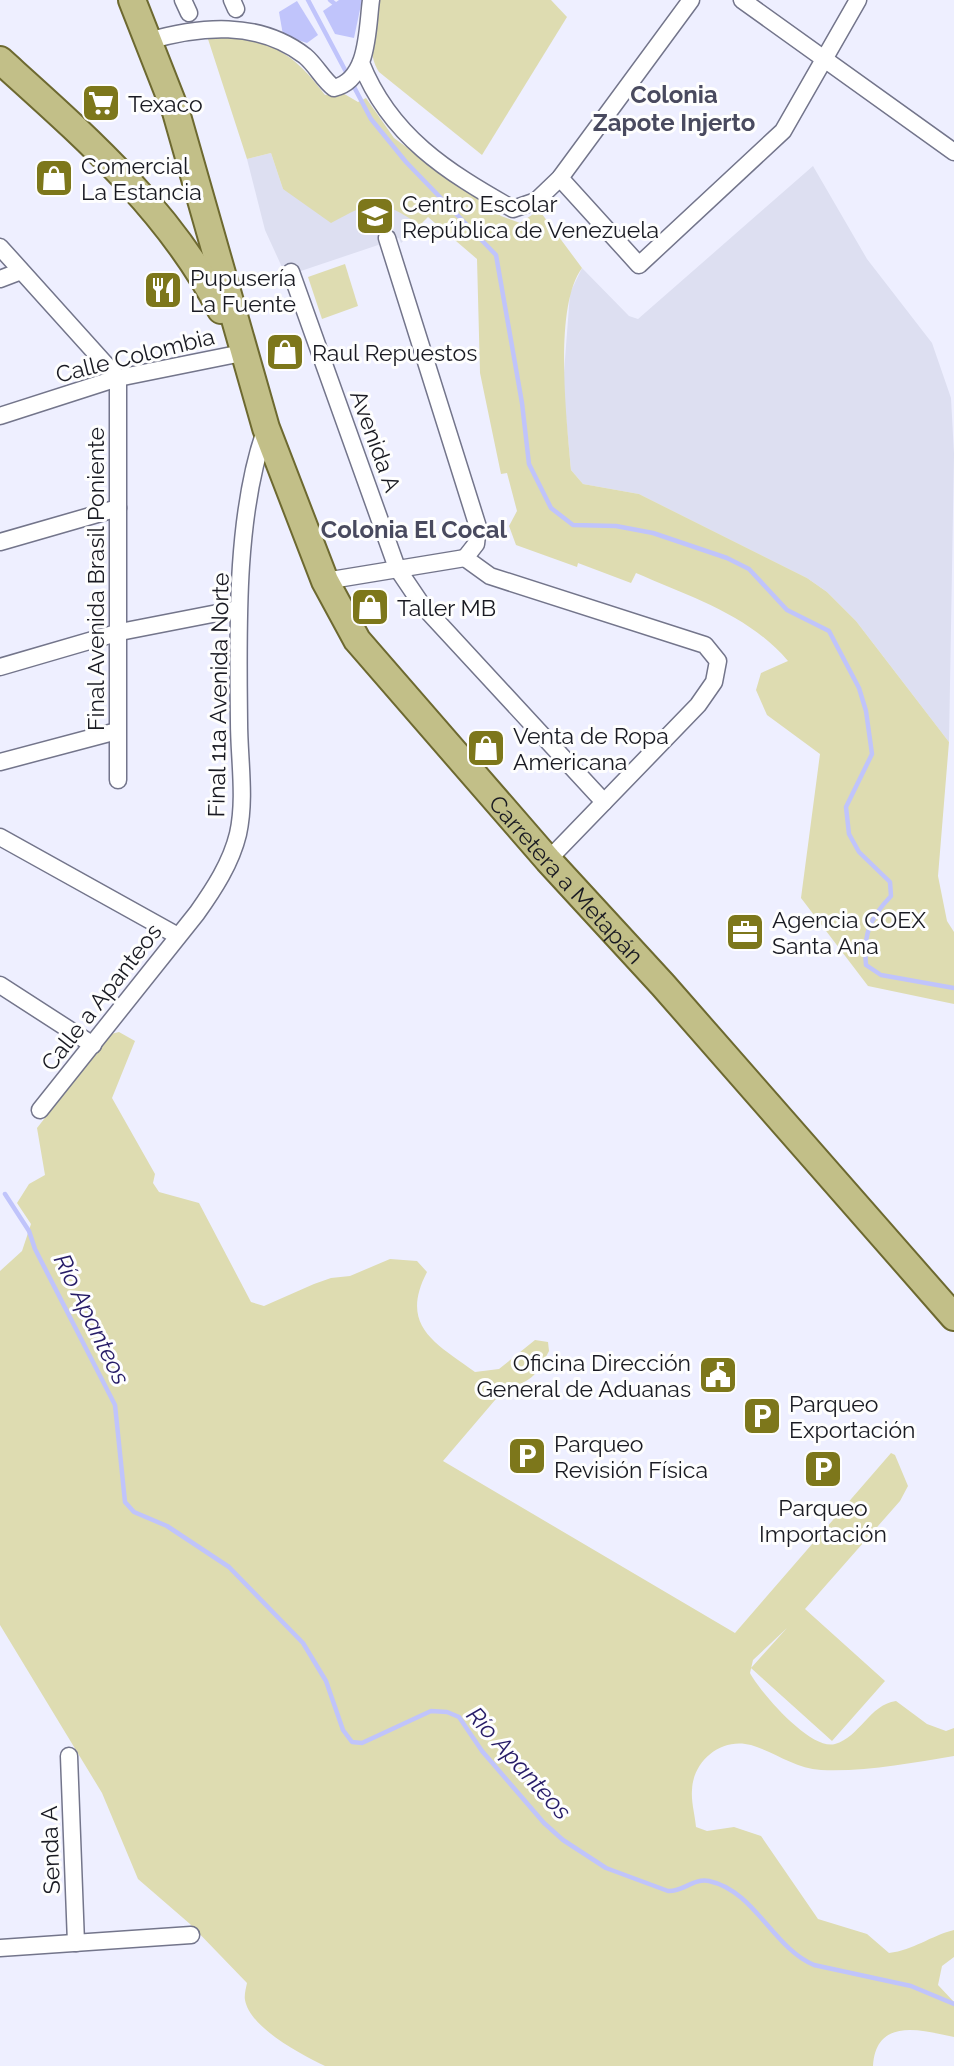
<svg xmlns="http://www.w3.org/2000/svg" width="954" height="2066" font-family="Raleway,sans-serif">
	<style>
		.built { fill: #dddff1 }
		.green { fill: #dedcb1 }
		.water { fill: #c0c4fb }
		.lines { fill: none; stroke-linecap: round; stroke-linejoin: round }
		.stream { stroke: #c0c4fb; stroke-width: 4.5 }
		.minor-casing { stroke: #73758b; stroke-width: 19 }
		.primary-casing { stroke: #6d6930; stroke-width: 30 }
		.minor { stroke: #fff; stroke-width: 16 }
		.primary { stroke: #c2bf88; stroke-width: 26 }
		.labels { text-anchor: middle; dominant-baseline: central; stroke-width: 6; stroke-linejoin: round; paint-order: stroke }
		.poi-label { font-size: 23px; fill: #191a22; stroke: #fefefe; text-anchor: start }
		.street-label { font-size: 23px; fill: #191a22; stroke: #fefefe }
		.neighbourhood-label { font-size: 24px; font-weight: bold; fill: #494a5f; stroke: #fefefe }
		.water-label { font-size: 24px; font-style: italic; fill: #261c67; stroke: #fefefe }
	</style>
	<rect width="100%" height="100%" fill="#eeefff"/>
	<g class="built">
		<path d="M271,153L283,189L395,208L420,225L401,243L399,238L286,276L265,230L247,159Z"/>
		<path d="M813,166L867,259L932,343L951,398L954,454L949,742L856,621L827,592L807,578L639,494L583,484L571,470L563,386L570,293L582,268L629,316L638,319Z"/>
	</g>
	<g class="green">
		<path d="M378,0H551L567,17L482,155L379,72C366,53 372,21 378,0Z"/>
		<path d="M207,36C265,37 291,49 325,95L341,92L358,102L366,98L394,138L501,216L520,223L539,210L582,268C553,307 567,421 571,470L583,484L639,494L807,578L827,592L856,621L949,742L938,876L947,921L954,932V1004L868,986L801,898L820,754L767,715L756,690L761,673L788,661C749,615 691,597 636,573L631,583L578,563L577,567L516,545L509,526L517,511L507,473L501,474L480,373L477,259L428,217L420,225C379,198 373,200 331,223L283,189L271,153L247,159Z"/>
		<path d="M345,264L358,306L322,319L308,277Z"/>
		<path d="M119,1032L135,1041L112,1098L155,1174L153,1183L159,1192L199,1203L251,1302L264,1306L314,1284L331,1278L350,1276L390,1259L417,1261L427,1272C399,1326 435,1343 475,1372L499,1369L535,1340L548,1342L549,1351C538,1372 532,1384 507,1386L443,1461L735,1633L891,1453L895,1455L908,1486L900,1501L805,1609L885,1681L832,1741L751,1668L787,1628L753,1660L750,1673C760,1692 811,1751 835,1744C860,1737 869,1705 896,1701L927,1724L946,1731L954,1728V1756C911,1763 865,1772 821,1770C794,1768 775,1752 751,1745C722,1737 693,1760 692,1790C691,1802 695,1815 696,1827L707,1831L734,1827L761,1836L818,1919L867,1934L889,1953C914,1950 930,1936 954,1930V1957L942,1966L938,1985L954,2002V2037C921,2030 876,2017 873,2066H325C302,2055 250,2028 245,2000C244,1995 246,1988 247,1983L190,1924L138,1879L102,1793L0,1625V1271L22,1251L31,1224L17,1203L29,1184L45,1175L37,1128L111,1034Z"/>
	</g>
	<g class="water">
		<path d="M339,0H362L354,38L335,34L323,11Z"/>
		<path d="M297,1L318,35L307,43L283,35L279,12Z"/>
	</g>
	<g class="lines">
		<g class="stream">
			<path d="M308,0L371,119L406,162L496,255L522,403L529,464L551,508L573,525L616,526L653,533L727,558L749,569L787,610L829,631L859,688L866,711L872,754L846,807L849,834L859,852L890,882L891,896C870,918 863,934 866,965L881,975L954,988"/>
			<path d="M330,0L335,4"/>
			<path d="M5,1194L29,1231L35,1249L115,1405L125,1502L134,1512L167,1526L229,1567L303,1643L326,1681L343,1730L352,1742L362,1743L431,1711L447,1712L459,1717L482,1751L544,1823L563,1840L606,1868L668,1891C683,1892 693,1878 709,1881C755,1891 773,1948 814,1965L911,1986L954,2004"/>
		</g>
		<defs>
			<g id="minor">
				<path d="M183,0L189,13"/>
				<path d="M232,0L236,9"/>
				<path d="M742,0L954,152"/>
				<path d="M148,41C200,26 258,20 305,56C316,65 323,80 334,88C369,80 367,29 371,0"/>
				<path d="M361,63C390,136 447,172 513,209L536,201L560,178L691,0"/>
				<path d="M560,178L639,265L783,131L858,0"/>
				<path d="M387,238L478,527L476,544L465,558"/>
				<path d="M0,247L118,378V780"/>
				<path d="M291,272L397,568L422,605L604,802"/>
				<path d="M0,279L21,271"/>
				<path d="M0,416L118,378L242,353"/>
				<path d="M0,542L118,508"/>
				<path d="M465,558L490,576L705,645L718,661L714,682L698,705L548,860"/>
				<path d="M325,581L465,558"/>
				<path d="M0,667L120,632L238,609"/>
				<path d="M0,762L117,731"/>
				<path d="M0,837L178,936"/>
				<path d="M0,985L93,1045"/>
				<path d="M40,1110L197,913C214,889 231,863 238,834C246,798 239,759 239,722C238,631 235,514 266,428"/>
				<path d="M69,1756L76,1943"/>
				<path d="M0,1948L191,1935"/>
			</g>
			<g id="primary">
				<path id="s1" d="M132,0L176,112L266,428L325,581L357,640L548,860L663,985L954,1317"/>
				<path d="M0,60C83,135 169,209 221,310"/>
			</g>
		</defs>
		<use href="#minor" class="minor-casing"/>
		<use href="#primary" class="primary-casing"/>
		<use href="#minor" class="minor"/>
		<use href="#primary" class="primary"/>
	</g>
	<defs>
		<symbol id="supermarket-square" viewBox="-11 -11 22 22"><rect x="-9" y="-9" width="18" height="18" rx="4" fill="#7d771b" stroke="#fefefe"/><path d="M-6-5.5h2.5l.6 2H6L4.5 2H-2.5L-4.4-4H-6ZM-1.5 3.2a1.3 1.3 0 1 0 .1 0ZM3 3.2a1.3 1.3 0 1 0 .1 0Z" fill="#fff"/></symbol>
		<symbol id="shop-square" viewBox="-11 -11 22 22"><rect x="-9" y="-9" width="18" height="18" rx="4" fill="#7d771b" stroke="#fefefe"/><path d="M-5-2.5h2.3a2.7 3.5 0 0 1 5.4 0H5L5.5 6h-11ZM-1.5-2.5h3a1.5 2.3 0 0 0-3 0Z" fill="#fff"/></symbol>
		<symbol id="school-square" viewBox="-11 -11 22 22"><rect x="-9" y="-9" width="18" height="18" rx="4" fill="#7d771b" stroke="#fefefe"/><path d="M0-5L7-2L0 1L-7-2ZM-4 1L0 2.5L4 1V4Q0 6-4 4Z" fill="#fff"/></symbol>
		<symbol id="restaurant-square" viewBox="-11 -11 22 22"><rect x="-9" y="-9" width="18" height="18" rx="4" fill="#7d771b" stroke="#fefefe"/><path d="M-5-6h1v4h1v-4h1v4h1v-4h1v5L-1.5 .5V6h-2V.5L-5-1ZM5-6V6H3V1.5H1.5Q1.5-4 5-6Z" fill="#fff"/></symbol>
		<symbol id="office-square" viewBox="-11 -11 22 22"><rect x="-9" y="-9" width="18" height="18" rx="4" fill="#7d771b" stroke="#fefefe"/><path d="M-6-3h4V-5.5h4V-3h4V5H-6ZM-1-4.5V-3h2v-1.5ZM-6 0V1H6V0Z" fill="#fff"/></symbol>
		<symbol id="civic-square" viewBox="-11 -11 22 22"><rect x="-9" y="-9" width="18" height="18" rx="4" fill="#7d771b" stroke="#fefefe"/><path d="M-.6-6.5H3V-4.5H.6V-3L4-1V1h2V6H-6V1h2V-1L-.6-3ZM-1.2 2.5V6h2.4V2.5Z" fill="#fff"/></symbol>
		<symbol id="parking-square" viewBox="-11 -11 22 22"><rect x="-9" y="-9" width="18" height="18" rx="4" fill="#7d771b" stroke="#fefefe"/><path d="M-3.5-5.5H1a3.5 3.5 0 0 1 0 7H-1V5.5H-3.5ZM-1-3.4V-.6H.8a1.4 1.4 0 0 0 0-2.8Z" fill="#fff"/></symbol>
	</defs>
	<g fill-rule="evenodd">
		<use href="#supermarket-square" x="79" y="81" width="44" height="44"/>
		<use href="#shop-square" x="32" y="156" width="44" height="44"/>
		<use href="#school-square" x="353" y="194" width="44" height="44"/>
		<use href="#restaurant-square" x="141" y="268" width="44" height="44"/>
		<use href="#shop-square" x="263" y="330" width="44" height="44"/>
		<use href="#shop-square" x="348" y="585" width="44" height="44"/>
		<use href="#shop-square" x="464" y="726" width="44" height="44"/>
		<use href="#office-square" x="723" y="910" width="44" height="44"/>
		<use href="#civic-square" x="696" y="1353" width="44" height="44"/>
		<use href="#parking-square" x="740" y="1394" width="44" height="44"/>
		<use href="#parking-square" x="505" y="1434" width="44" height="44"/>
		<use href="#parking-square" x="801" y="1447" width="44" height="44"/>
	</g>
	<g class="labels">
		<g class="poi-label">
			<text x="128" y="103">Texaco</text>
			<text x="81" y="165">Comercial<tspan x="81" dy="26">La Estancia</tspan></text>
			<text x="402" y="203">Centro Escolar<tspan x="402" dy="26">República de Venezuela</tspan></text>
			<text x="190" y="277">Pupusería<tspan x="190" dy="26">La Fuente</tspan></text>
			<text x="312" y="352">Raul Repuestos</text>
			<text x="397" y="607">Taller MB</text>
			<text x="513" y="735">Venta de Ropa<tspan x="513" dy="26">Americana</tspan></text>
			<text x="772" y="919">Agencia COEX<tspan x="772" dy="26">Santa Ana</tspan></text>
			<text x="691" y="1362" text-anchor="end">Oficina Dirección<tspan x="691" dy="26">General de Aduanas</tspan></text>
			<text x="789" y="1403">Parqueo<tspan x="789" dy="26">Exportación</tspan></text>
			<text x="554" y="1443">Parqueo<tspan x="554" dy="26">Revisión Física</tspan></text>
			<text x="823" y="1507" text-anchor="middle">Parqueo<tspan x="823" dy="26">Importación</tspan></text>
		</g>
		<g class="street-label">
			<text transform="translate(135 355) rotate(-14)">Calle Colombia</text>
			<text transform="translate(376 441) rotate(70)">Avenida A</text>
			<text transform="translate(95 579) rotate(-90)">Final Avenida Brasil Poniente</text>
			<text transform="translate(218 695) rotate(-89)">Final 11a Avenida Norte</text>
			<text stroke="none"><textPath href="#s1" startOffset="998">Carretera a Metapán</textPath></text>
			<text transform="translate(101 997) rotate(-52)">Calle a Apanteos</text>
			<text transform="translate(50 1850) rotate(-92)">Senda A</text>
		</g>
		<g class="neighbourhood-label">
			<text x="674" y="94">Colonia<tspan x="674" dy="28">Zapote Injerto</tspan></text>
			<text x="414" y="529">Colonia El Cocal</text>
		</g>
		<g class="water-label">
			<text transform="translate(92 1319) rotate(64)">Río Apanteos</text>
			<text transform="translate(519 1763) rotate(48)">Río Apanteos</text>
		</g>
	</g>
</svg>
